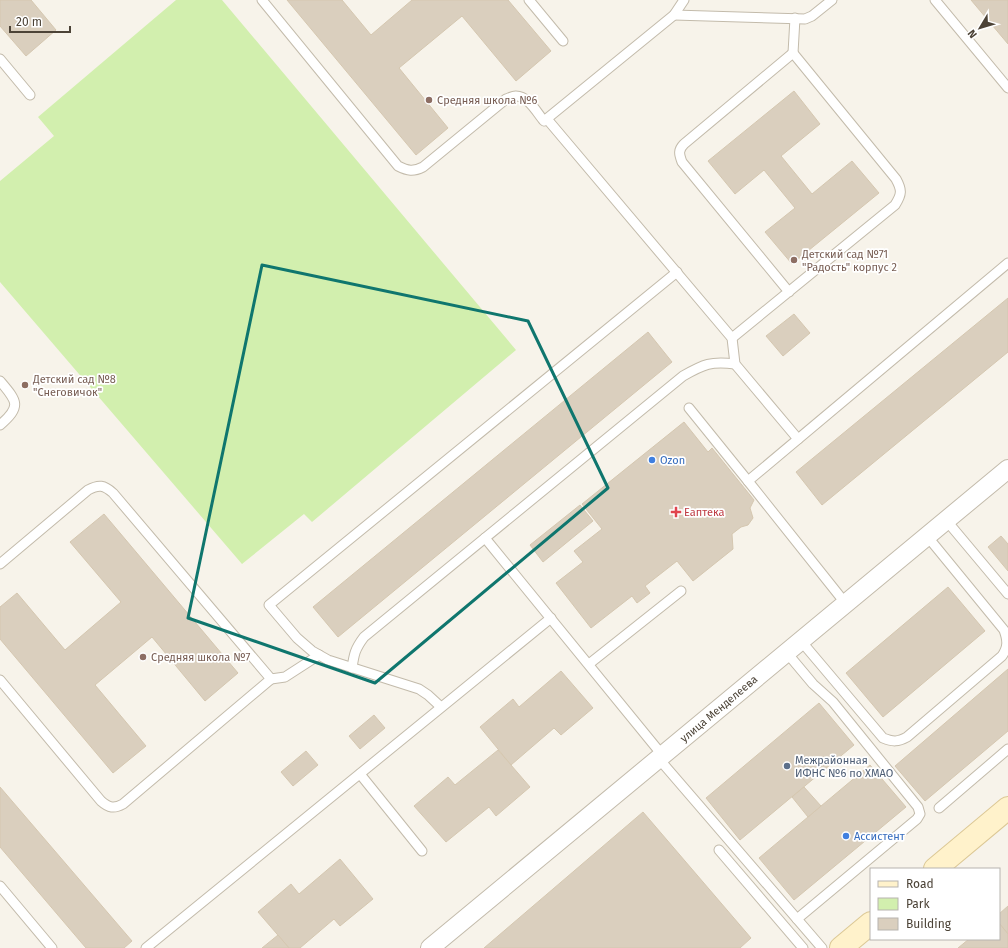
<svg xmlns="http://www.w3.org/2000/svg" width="1008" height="948" font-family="'Fira Sans',sans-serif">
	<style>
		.green { fill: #d2efae }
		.building { fill: #dacfbe; stroke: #d5c7b0 }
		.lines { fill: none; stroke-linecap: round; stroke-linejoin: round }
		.lane-casing { stroke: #c3bbab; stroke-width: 11 }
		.street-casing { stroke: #c3bbab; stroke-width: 20 }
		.secondary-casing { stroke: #dcc895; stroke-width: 24 }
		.lane { stroke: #fff; stroke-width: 9 }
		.street { stroke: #fff; stroke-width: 18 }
		.secondary { stroke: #fff2cb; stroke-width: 22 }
		.marked { fill: none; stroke: #0f766e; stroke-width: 3; stroke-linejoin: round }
		.education-dot { fill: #8d6e63; stroke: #fff; stroke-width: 1.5 }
		.shop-dot { fill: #3f7fe0; stroke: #fff; stroke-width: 1.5 }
		.health-dot { fill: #e0444e; stroke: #fff; stroke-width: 1.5 }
		.service-dot { fill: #5c6f8a; stroke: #fff; stroke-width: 1.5 }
		.labels { text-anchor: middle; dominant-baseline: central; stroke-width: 3.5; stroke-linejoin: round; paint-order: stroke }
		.education-label { font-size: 11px; fill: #785e54; stroke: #fff; text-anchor: start }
		.shop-label { font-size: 11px; fill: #366cbe; stroke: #fff; text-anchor: start }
		.health-label { font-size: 11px; fill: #be3a42; stroke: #fff; text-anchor: start }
		.street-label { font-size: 11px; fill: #4c4337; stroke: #fff }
		.service-label { font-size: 11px; fill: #4e5e75; stroke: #fff; text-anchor: start }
	</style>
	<rect width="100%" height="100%" fill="#f7f3ea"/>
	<path class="green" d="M176,0H222L516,350L312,522L304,514L242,564L0,282V181L54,136L38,117Z"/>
	<g class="building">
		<path d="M0,0H31L56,30L26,56L0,26Z"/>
		<path d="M287,0H342L371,35L412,0H508L551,51L516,81L462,16L399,68L448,128L416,155Z"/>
		<path d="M971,0H1008V44Z"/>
		<path d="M794,91L820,124L781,156L812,194L852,161L879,193L792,264L765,232L795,208L764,170L735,194L708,161Z"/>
		<path d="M1008,298V352L822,505L796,472Z"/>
		<path d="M794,314L810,333L783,356L766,336Z"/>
		<path d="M648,332L672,362L338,637L313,607Z"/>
		<path d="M684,422L708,452L712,448L754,500L750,508L753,518L748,525L741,527L732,534L733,549L693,581L677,561L645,586L650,593L637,603L632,596L591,628L556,583L583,562L574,551L602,529L582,504Z"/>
		<path d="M580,505L593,521L543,562L530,545Z"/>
		<path d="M104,514L238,673L205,701L152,637L95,685L146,746L113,773L0,639V607L17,593L65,650L121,602L70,542Z"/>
		<path d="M1001,536L1008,544V571L988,547Z"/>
		<path d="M948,587L985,631L883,717L846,673Z"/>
		<path d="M1008,669V731L925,801L895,766Z"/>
		<path d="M561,671L593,708L561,735L554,728L511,765L480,727L513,699L519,707Z"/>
		<path d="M819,703L854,745L740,840L706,798Z"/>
		<path d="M374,715L385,728L360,749L349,736Z"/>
		<path d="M498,750L530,787L496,816L489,807L446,842L414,806L448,777L455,785Z"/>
		<path d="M306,751L318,765L293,786L281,772Z"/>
		<path d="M870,765L906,807L794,900L759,858Z"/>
		<path d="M0,787L132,941L124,948H86L0,847Z"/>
		<path d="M804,787L821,806L808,817L792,797Z"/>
		<path d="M643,812L751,938L740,948H484Z"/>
		<path d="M340,859L373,899L340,926L334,919L300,948H289L258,912L291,884L299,894Z"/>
		<path d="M1008,906V934L999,923V914Z"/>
		<path d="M999,923L1008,934V948H958L969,939H999Z"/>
		<path d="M278,935L289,948H262Z"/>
	</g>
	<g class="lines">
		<defs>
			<g id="lane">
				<path d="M262,0L398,166C408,171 413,172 423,167L506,99C509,98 513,96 515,96C528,95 537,113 544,121L674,15L684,0"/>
				<path d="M529,0L563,41"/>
				<path d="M935,0L1008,88"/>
				<path d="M674,15L805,19L812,16L832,0"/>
				<path d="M793,53L795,18"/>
				<path d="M0,59L30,95"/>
				<path d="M547,119L732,338L735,364L798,439"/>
				<path d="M732,338L895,205C902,194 902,190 896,179L793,53L684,144C678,150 679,154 682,162L789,292"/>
				<path d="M0,381C17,401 22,406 0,425"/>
				<path d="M689,408L748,481"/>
				<path d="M946,520L1008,594"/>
				<path d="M485,538L663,756"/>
				<path d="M0,564L88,490C99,484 104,485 113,493L271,679L123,804C114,809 109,808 101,801L0,680"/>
				<path d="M846,604L748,481L1008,263"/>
				<path d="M801,641L883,738C893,742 898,742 907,737L1002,656C1008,647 1008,641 1004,630L927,536"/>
				<path d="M787,653L813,684L833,702L918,807L920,814L917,819L797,919"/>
				<path d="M589,664L681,591"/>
				<path d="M352,668C354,654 355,649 364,637L683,376C704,364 711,361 735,364"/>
				<path d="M271,679L285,677L319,655"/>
				<path d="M441,707L428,695L419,689L328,660L312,651L297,638L269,605L677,272"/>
				<path d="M659,759L822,948"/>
				<path d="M360,774L422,851"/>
				<path d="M939,808L1008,749"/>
				<path d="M719,850L803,948"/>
				<path d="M0,886L52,948"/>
				<path d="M146,948L551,618"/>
			</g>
			<path id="street" d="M430,948L1008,469"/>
			<g id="secondary">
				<path d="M935,869L1008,808"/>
				<path d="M841,948L871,923"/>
			</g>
		</defs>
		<use href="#lane" class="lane-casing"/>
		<use href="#street" class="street-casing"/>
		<use href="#secondary" class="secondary-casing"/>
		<use href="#lane" class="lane"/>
		<use href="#street" class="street"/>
		<use href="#secondary" class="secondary"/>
	</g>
	<path class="marked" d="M262,265L528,321L608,488L375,683L188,618Z"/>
	<g class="education-dot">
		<circle cx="429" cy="100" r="4"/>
		<circle cx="794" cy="260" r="4"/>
		<circle cx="25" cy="385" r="4"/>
		<circle cx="143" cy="657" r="4"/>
	</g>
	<g class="shop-dot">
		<circle cx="652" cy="460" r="4"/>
		<circle cx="846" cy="836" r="4"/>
	</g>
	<path class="health-dot" d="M674 506h4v4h4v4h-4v4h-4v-4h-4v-4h4z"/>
	<circle class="service-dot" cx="787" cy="766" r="4"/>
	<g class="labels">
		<g class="education-label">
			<text x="437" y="100">Средняя школа №6</text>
			<text x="802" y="254">Детский сад №71<tspan x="802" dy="13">"Радость" корпус 2</tspan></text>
			<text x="33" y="379">Детский сад №8<tspan x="33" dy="13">"Снеговичок"</tspan></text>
			<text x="151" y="657">Средняя школа №7</text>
		</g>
		<g class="shop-label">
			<text x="660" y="460">Ozon</text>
			<text x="854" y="836">Ассистент</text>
		</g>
		<g class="health-label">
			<text x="684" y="512">Еаптека</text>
		</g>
		<g class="street-label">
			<text transform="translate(719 709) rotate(-40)">улица Менделеева</text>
		</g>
		<g class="service-label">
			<text x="795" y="760">Межрайонная<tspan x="795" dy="13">ИФНС №6 по ХМАО</tspan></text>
		</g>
	</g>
	<rect x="870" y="868" width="130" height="72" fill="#ffffff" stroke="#b7b4af"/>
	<rect x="878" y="881" width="20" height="6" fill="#fff2cb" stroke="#b7b4af"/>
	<text x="906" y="888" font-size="12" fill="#4c4337">Road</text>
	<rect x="878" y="898" width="20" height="12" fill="#d2efae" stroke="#b7b4af"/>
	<text x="906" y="908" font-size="12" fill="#4c4337">Park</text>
	<rect x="878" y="918" width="20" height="12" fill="#dacfbe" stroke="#b7b4af"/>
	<text x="906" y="928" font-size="12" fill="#4c4337">Building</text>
	<g transform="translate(980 28) rotate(232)" stroke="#ffffff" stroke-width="3" paint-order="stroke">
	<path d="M0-3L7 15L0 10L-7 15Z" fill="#4c4337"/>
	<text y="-6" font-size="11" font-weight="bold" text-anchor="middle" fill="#4c4337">N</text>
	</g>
	<path d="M10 26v6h60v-6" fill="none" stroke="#4c4337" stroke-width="2"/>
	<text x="16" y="26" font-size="12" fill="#4c4337" stroke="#ffffff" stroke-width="3" paint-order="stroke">20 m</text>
</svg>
